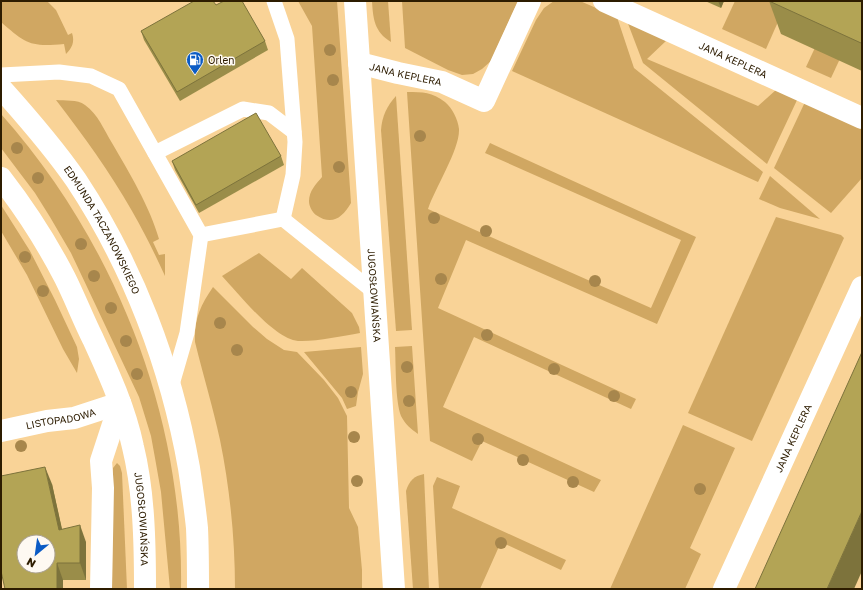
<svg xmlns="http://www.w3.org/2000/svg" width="863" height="590" font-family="'Golos Text',sans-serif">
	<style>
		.green { fill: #d0a762 }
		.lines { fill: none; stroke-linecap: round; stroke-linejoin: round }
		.service { stroke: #fff; stroke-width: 15 }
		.minor { stroke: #fff; stroke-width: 22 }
		.tertiary { stroke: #fff; stroke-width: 22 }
		.tree { fill: #a7864c }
		.wall { fill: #9a8d49 }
		.shaded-wall { fill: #7d733c }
		.building { fill: #b3a455; stroke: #7d733c; fill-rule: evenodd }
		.labels { text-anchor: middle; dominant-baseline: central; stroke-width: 3; stroke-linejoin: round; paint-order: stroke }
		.street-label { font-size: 10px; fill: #2d1c00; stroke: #fef9f2 }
		.poi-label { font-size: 10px; fill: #2d1c00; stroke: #fef9f2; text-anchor: start }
	</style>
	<rect width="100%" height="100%" fill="#f9d397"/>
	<g class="green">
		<path d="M1,1H47L56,10L68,35L72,33C75,42 72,48 66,54L64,44C30,47 26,44 1,22Z"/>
		<path d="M298,1H337L351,203C342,218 332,226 316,215C312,212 309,206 309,201C309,191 316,184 322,177L312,26Z"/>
		<path d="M372,1H388L391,42C374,32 373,18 372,1Z"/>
		<path d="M402,1H518L491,61L482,69L473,74L462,75L448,70L405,48Z"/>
		<path d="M554,1H580L617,17L634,68L763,172L758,182L512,71L536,20L544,8Z"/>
		<path d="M735,1H774L785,6L766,49L722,29Z"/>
		<path d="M627,21L667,40L647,59L758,106L777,89L798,98L767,164L643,63Z"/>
		<path d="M826,24L851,35L831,78L806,67Z"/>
		<path d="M407,92C423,92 432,92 445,102C452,108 458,119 459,129C460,149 435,188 428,209L651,308L681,240L485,153L490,143L696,237L657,324L466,240L438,308L636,399L631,409L474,337L443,407L601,480L594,492L482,441L472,461L430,441Z"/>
		<path d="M396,96L412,330L396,331L381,130C382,116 387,106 396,96Z"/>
		<path d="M56,100C65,101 77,99 85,105C98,114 104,130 112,143C129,172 150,207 159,239L153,242L159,255L165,254V276C155,254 144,232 132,211C110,172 83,135 56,100Z"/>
		<path d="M805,102L862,128V178L831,213L774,168Z"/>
		<path d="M1,114C115,242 184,416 181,589H170L161,492L155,458L151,436L139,397L71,253L50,217L35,193L1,148Z"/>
		<path d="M770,176L820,219L780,208L759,199Z"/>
		<path d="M1,205L30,251L55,300L77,347L79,359L77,373L63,349L27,275L1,231Z"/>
		<path d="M776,217L841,235L844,238L752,441L688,413Z"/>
		<path d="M259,253L291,279L302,268L352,313L359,327L360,333C342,336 315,342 298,341C274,339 238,293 222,276Z"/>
		<path d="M213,287L253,327L267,339L284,350L297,352L324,380L338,398L347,416L349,508L358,527L362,570V589H235C235,540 230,489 220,440C213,407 203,375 195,342C194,320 200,306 213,287Z"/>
		<path d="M412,346L418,434C411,429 405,424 401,416C395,400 396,365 395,347Z"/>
		<path d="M361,347L363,374L358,392L356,406L347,409L342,398L304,352Z"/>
		<path d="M683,425L735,448L690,548L701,554L685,589H610Z"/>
		<path d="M117,463L120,466L122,473L127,589H112L113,468Z"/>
		<path d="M424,474L429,589H413L406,491C409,481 414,476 424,474Z"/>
		<path d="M437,477L460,486L452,508L566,560L561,570L501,542L480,589H439L433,486Z"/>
	</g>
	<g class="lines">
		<g class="service">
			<path d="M274,1L287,39L295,142L293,175L283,219"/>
			<path d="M1,75L59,72L91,76L119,89L201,235L187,333L171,388"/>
			<path d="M155,153L243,109L269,113L294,132"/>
			<path d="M283,219L374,292"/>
			<path d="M201,235L283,219"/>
		</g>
		<g class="minor">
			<path id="s1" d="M604,1L862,118"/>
			<path id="s2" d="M359,63L398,73L442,82L484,101L530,1"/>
			<path id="s3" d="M1,431L47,421L74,418L120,403"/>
			<path d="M101,589L103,488L101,461L120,403"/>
			<path id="s4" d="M724,589L862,287"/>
		</g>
		<g class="tertiary">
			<path id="s5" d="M355,1L394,589"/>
			<path id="s6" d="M1,88C27,117 54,148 76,180C133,266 171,366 189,468C192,488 195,508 197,528C198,549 198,569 198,589"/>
			<path id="s7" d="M1,178C25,209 47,243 65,278C75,298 83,319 93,339C109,374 125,409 133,447C144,492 145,543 145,589"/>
		</g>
	</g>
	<g class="tree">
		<circle cx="330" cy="50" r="6"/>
		<circle cx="333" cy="80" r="6"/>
		<circle cx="420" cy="136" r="6"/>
		<circle cx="17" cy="148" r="6"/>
		<circle cx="339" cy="167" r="6"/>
		<circle cx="38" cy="178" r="6"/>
		<circle cx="434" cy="218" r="6"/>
		<circle cx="486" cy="231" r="6"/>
		<circle cx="81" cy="244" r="6"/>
		<circle cx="25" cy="257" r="6"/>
		<circle cx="94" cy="276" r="6"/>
		<circle cx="441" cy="279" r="6"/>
		<circle cx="595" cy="281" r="6"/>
		<circle cx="43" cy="291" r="6"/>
		<circle cx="111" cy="308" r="6"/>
		<circle cx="220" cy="323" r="6"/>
		<circle cx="487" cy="335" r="6"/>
		<circle cx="126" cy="341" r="6"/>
		<circle cx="237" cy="350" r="6"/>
		<circle cx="407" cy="367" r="6"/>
		<circle cx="554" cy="369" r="6"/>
		<circle cx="137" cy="374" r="6"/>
		<circle cx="351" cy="392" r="6"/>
		<circle cx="614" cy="396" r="6"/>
		<circle cx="409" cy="401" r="6"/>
		<circle cx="354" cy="437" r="6"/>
		<circle cx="478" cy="439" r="6"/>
		<circle cx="21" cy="446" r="6"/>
		<circle cx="523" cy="460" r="6"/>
		<circle cx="357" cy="481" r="6"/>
		<circle cx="573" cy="482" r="6"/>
		<circle cx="700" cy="489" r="6"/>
		<circle cx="501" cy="543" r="6"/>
	</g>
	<g class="wall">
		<path d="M705,1H724L721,8Z"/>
		<path d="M769,1H862V71L781,34Z"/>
		<path d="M216,5L265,41L268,50L180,101L144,40L141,31Z"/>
		<path d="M281,156L284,165L199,213L175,170L172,161Z"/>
		<path d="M52,484L62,530L86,542V580H63V589H5Z"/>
	</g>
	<g class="shaded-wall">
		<path d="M718,1H724L721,8Z"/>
		<path d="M45,467L52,484L66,547L59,530Z"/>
		<path d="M862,511V571L854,589H827Z"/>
		<path d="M80,525L86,542V580L80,563Z"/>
		<path d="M57,563L63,580V589H57Z"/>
	</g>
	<g class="building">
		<path d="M194,1H213L216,5L224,1H242L265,41L177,92L141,31Z"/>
		<path d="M769,1H862V41L861,43Z"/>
		<path d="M256,113L281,156L196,205L172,161Z"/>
		<path d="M862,352V511L827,589H755Z"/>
		<path d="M45,467L59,530L80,525V563H57V589H5L1,571V476ZM24,542H48V566H24Z"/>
	</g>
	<defs>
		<symbol id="fuel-pin" viewBox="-11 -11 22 30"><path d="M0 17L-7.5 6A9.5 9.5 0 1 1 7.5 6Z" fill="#0b5bc5" stroke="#fef9f2"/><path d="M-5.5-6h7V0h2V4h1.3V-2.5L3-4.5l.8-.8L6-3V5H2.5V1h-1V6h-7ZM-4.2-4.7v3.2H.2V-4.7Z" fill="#fff"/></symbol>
	</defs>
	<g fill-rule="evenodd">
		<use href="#fuel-pin" x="185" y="50" width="20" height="27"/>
	</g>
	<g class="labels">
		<g class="street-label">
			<text stroke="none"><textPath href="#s1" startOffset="142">JANA KEPLERA</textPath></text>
			<text stroke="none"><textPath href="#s2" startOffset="48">JANA KEPLERA</textPath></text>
			<text stroke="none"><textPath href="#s6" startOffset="175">EDMUNDA TACZANOWSKIEGO</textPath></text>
			<text stroke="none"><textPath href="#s5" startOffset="295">JUGOSŁOWIAŃSKA</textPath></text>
			<text stroke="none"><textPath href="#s3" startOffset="61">LISTOPADOWA</textPath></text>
			<text stroke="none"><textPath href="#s4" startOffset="166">JANA KEPLERA</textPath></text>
			<text stroke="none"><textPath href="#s7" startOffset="374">JUGOSŁOWIAŃSKA</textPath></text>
		</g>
		<g class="poi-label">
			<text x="208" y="60">Orlen</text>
		</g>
	</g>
	<rect width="863" height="590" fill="none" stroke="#2d1c00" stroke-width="4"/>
	<g transform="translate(36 554) rotate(209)"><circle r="19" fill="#fef9f2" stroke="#aaa191"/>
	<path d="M0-3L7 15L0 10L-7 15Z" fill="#0b5bc5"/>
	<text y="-6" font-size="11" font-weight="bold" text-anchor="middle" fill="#2d1c00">N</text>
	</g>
</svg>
